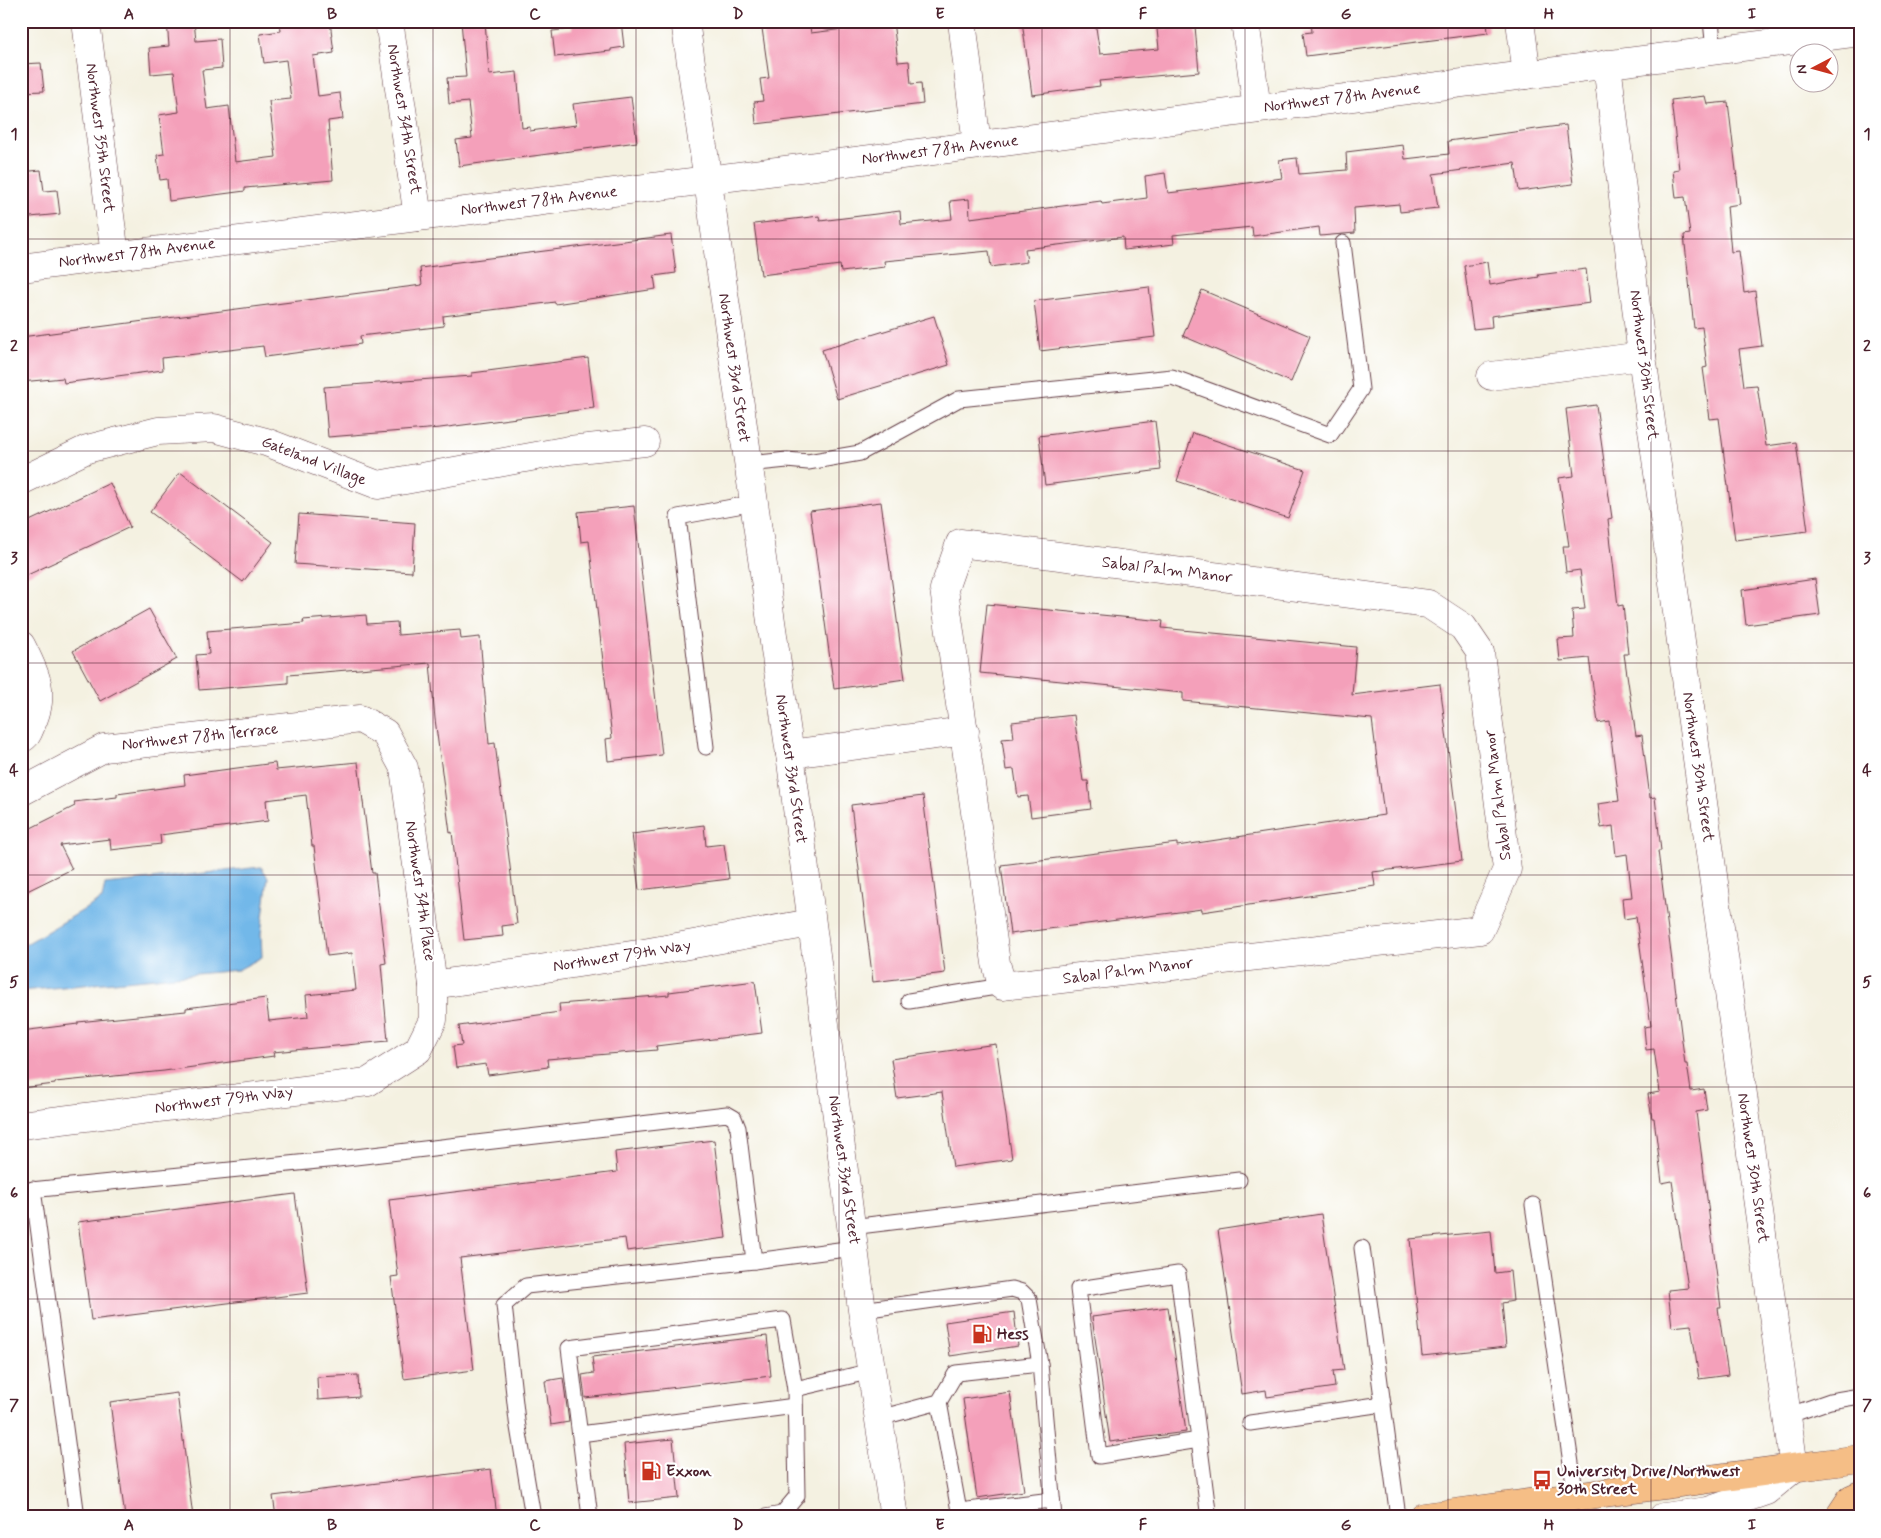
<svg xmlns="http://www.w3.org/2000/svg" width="1881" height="1538" font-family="Mynerve,sans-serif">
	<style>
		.water { fill: #72b8e9; stroke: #5e6c8a }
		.building { fill: #f4a0ba }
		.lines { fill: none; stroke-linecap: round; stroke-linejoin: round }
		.service-casing { stroke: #643e46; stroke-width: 17 }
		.minor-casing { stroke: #643e46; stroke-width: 29 }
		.primary-casing { stroke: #643e46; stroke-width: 29 }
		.service { stroke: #fff; stroke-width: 15 }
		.minor { stroke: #fff; stroke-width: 28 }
		.primary { stroke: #f5be86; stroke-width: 28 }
		.grid { fill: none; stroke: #4a1f2b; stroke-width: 1; stroke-opacity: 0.55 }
		.labels { text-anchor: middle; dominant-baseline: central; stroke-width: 4.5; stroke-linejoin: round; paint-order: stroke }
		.street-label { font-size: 16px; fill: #4a1f2b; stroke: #fff }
		.poi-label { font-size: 16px; font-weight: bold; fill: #4a1f2b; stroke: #fff; text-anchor: start }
		.neatline { fill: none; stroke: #4a1f2b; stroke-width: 2 }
		.grid-label { font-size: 16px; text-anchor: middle; font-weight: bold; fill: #4a1f2b }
	</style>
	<rect width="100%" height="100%" fill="#fff"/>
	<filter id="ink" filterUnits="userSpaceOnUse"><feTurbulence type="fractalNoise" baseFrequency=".02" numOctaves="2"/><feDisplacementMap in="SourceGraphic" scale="10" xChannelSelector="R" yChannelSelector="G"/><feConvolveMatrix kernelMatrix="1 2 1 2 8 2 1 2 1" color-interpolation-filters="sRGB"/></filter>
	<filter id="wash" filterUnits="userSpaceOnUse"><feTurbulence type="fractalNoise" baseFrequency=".0096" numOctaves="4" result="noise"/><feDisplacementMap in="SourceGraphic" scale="20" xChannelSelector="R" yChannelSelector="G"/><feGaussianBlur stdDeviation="1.12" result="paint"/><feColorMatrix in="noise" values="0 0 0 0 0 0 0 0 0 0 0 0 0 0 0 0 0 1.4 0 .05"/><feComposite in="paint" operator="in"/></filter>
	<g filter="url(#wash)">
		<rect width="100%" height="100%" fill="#f4f1e1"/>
		<path class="water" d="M261,867L268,877L261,934L262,957L238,970L21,991V947L102,899L105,884Z"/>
		<g id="blocks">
			<g class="building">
				<path d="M167,21H194L196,41L220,39L222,68L202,70L207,109L229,106L235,162L276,157L269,101L291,99L286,60L264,63L260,34L281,31L280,21H330L334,53L313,56L318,96L340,93L343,119L328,121L333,180L245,188V191L169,201L167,179L160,180L157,155L164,154L159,115L179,112L174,72L151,74L149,48L169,46Z"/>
				<path d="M461,21H485L489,75L517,72L522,128L530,127V131L576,125L573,104L631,97L637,142L459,166L456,140L472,138L468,102L449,104L447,78L466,77Z"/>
				<path d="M572,21H621L624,47L611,49V51L555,57L552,31L572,29Z"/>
				<path d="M761,21H809L811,33L869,26V21H893L898,62L909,61L911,84L921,83L923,104L756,124L754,102L763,101L760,79L769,78Z"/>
				<path d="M1022,21H1095L1100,54L1159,49L1157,29L1195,26L1199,72L1099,81L1100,86L1032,95Z"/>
				<path d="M1311,21H1487L1488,33L1306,56L1303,33L1312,32Z"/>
				<path d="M41,63L44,91L21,92V64Z"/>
				<path d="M1705,96L1707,104L1728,102L1740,204L1727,206L1731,252L1739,251L1744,293L1755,291L1762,346L1739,349L1744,386L1757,385L1766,446L1796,442L1808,531L1735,540L1719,418L1710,419L1703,368L1707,367L1702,327L1694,328L1684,235L1690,234L1685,197L1676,198L1673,170L1679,169L1671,100Z"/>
				<path d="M1566,125L1573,184L1519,191L1515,163L1433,174L1438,208L1400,212L1399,204L1354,208L1355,233L1320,236L1319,227L1253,236L1252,227L1173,235L1174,244L1124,250L1123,237L1025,249L1027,262L991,267L989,251L884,261L885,267L841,272L840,265L761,275L754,224L819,216L820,221L900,211L901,224L952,219L950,201L969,199L970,218L1101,201L1102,204L1147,198L1145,176L1165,173L1168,193L1226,186L1282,178L1279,160L1297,158L1299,174L1347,170L1346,152L1403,145L1405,159L1449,154L1448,141Z"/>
				<path d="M41,170L44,191L57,190L60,214L21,218V172Z"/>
				<path d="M671,235L676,273L654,276L656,289L555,304V302L443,316L444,326L360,336L361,344L265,357L263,346L162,358L163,370L64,383L63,378L21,382V337L422,285L420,268L450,264V263Z"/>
				<path d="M1487,262L1490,285L1539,277L1538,275L1586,269L1590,303L1491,316L1492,327L1473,329L1464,266Z"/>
				<path d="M1149,287L1155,337L1040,351L1034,301Z"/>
				<path d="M1202,290L1310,336L1291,382L1183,336Z"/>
				<path d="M934,316L949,365L837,399L822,350Z"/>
				<path d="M588,358L594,408L440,428L328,437L324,387L472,376V373Z"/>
				<path d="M1596,405L1612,518L1608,519L1618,606L1623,605L1628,654H1624L1636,736L1642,735L1650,798L1655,797L1661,851H1658L1685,1064H1687L1691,1091L1704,1089L1707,1110L1696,1112L1721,1308H1718L1728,1375L1699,1379L1691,1325L1672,1327L1668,1290L1688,1288L1672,1181L1662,1183L1654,1118H1652L1648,1094L1660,1092L1654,1049L1646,1050L1644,1027L1651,1026L1636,917L1624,919L1622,898L1632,897L1627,854L1616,856L1613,826L1601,828L1598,804L1619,801L1609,721L1598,723L1589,658L1560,661L1558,639L1574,638L1572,610L1585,609L1580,570L1566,572L1563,546H1569L1559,478L1574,476L1566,409Z"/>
				<path d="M1155,421L1161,470L1045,485L1039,436Z"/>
				<path d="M1193,433L1305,470L1288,518L1177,481Z"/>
				<path d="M180,472L273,542L243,582L150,512Z"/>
				<path d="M110,483L130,527L21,578V525Z"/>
				<path d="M881,502L905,679L834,689L810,511Z"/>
				<path d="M634,506L662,755L608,761L606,739L612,738L589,541L581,542L578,512Z"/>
				<path d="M299,514L415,523L412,572L295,564Z"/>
				<path d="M1815,579L1820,615L1746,625L1742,590Z"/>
				<path d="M987,604L1163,621L1162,628L1356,647L1352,695L1440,684L1462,861L1373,872L1375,886L1202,912V909L1010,934L1001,865L1177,843V846L1384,815L1372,719L1183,701V693L980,673Z"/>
				<path d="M149,609L177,659L100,701L73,651Z"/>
				<path d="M366,615L367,624L397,622L398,635L460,630L461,639L480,637L489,744L495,743L517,924L502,926L503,936L464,940L452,832L450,833L435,719L430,663L288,675V683L199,690L196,655L209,654L207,631L304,623L303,620Z"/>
				<path d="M1074,715L1083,781H1088L1091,809L1031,817L1028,796L1018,797L1014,769L1006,770L1002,739L1014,738L1012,722Z"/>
				<path d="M358,762L372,873H375L386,963L381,964L388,1041L273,1052L274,1056L164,1071L55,1082V1084L21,1088V1031L78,1024V1022L186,1011V1008L266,998L269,1021L308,1017L306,995L356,990L352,953L327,956L314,846H312L306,795L266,800L268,821L160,835L161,844L111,850L110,839L60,845L72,869L21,894V833L75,806L74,802L117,797V794L185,785L184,775L275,763L276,770Z"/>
				<path d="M923,796L945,973L873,982L851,805Z"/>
				<path d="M704,825L706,846L724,844L729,879L639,890L632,834Z"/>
				<path d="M755,981L762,1033L656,1046L657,1050L547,1059L548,1067L488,1075L486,1064L456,1068L453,1046L462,1045L459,1026L560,1012L559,1004L669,995V992Z"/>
				<path d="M996,1044L1012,1159L953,1167L942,1092L897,1098L891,1059Z"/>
				<path d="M714,1140L726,1238L627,1251L625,1238L460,1258L474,1370L404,1379L391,1277L398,1276L389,1200L617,1172L615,1152Z"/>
				<path d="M295,1194L308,1293L91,1320L78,1222Z"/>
				<path d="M1321,1214L1344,1370L1333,1371L1335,1387L1267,1397L1266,1390L1242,1394L1218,1230Z"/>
				<path d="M1491,1231L1495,1273L1510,1271L1513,1301L1502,1303L1506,1347L1422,1356L1410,1239Z"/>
				<path d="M1168,1307L1186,1432L1110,1442L1092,1317Z"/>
				<path d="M1014,1312L1018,1346L950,1356L945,1322Z"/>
				<path d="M767,1336L771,1376L585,1398L582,1375L594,1373L592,1357Z"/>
				<path d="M358,1375L359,1397L318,1400L317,1377Z"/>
				<path d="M563,1378L569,1422L551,1425L545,1381Z"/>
				<path d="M1010,1392L1024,1491L977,1498L963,1399Z"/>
				<path d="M177,1393L193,1517H125L110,1402Z"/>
				<path d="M673,1439L679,1498L629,1503L624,1444Z"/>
				<path d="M491,1469L497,1517H276L273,1496Z"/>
			</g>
		</g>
	</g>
	<g filter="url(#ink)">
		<use href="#blocks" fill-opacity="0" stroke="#643e46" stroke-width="1"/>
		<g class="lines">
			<defs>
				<g id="service">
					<path d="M1711,21L1714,50"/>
					<path d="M748,464L787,460L808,462L860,453L959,399L1172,377L1330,435L1361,389L1343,243"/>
					<path d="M706,747L678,517L754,503"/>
					<path d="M909,1001L1002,986"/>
					<path d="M33,1189L77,1517"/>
					<path d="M21,1191L338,1159L727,1114L734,1118L738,1128L754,1261"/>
					<path d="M1533,1205L1576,1497"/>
					<path d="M851,1227L1239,1180"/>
					<path d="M1362,1248L1398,1517"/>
					<path d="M862,1310L1012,1289L1022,1292L1029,1299L1040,1364"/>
					<path d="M795,1389L872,1371"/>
					<path d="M939,1402L959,1511L1052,1500"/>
					<path d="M1787,1416L1830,1401L1860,1396"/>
					<path d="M879,1418L939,1402L956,1373L1040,1364L1054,1517"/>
					<path d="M1250,1423L1383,1404"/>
					<path d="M580,1434L795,1406"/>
					<path d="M1199,1440L1099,1456L1078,1289L1178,1274L1208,1511L1210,1517"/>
					<path d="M533,1517L517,1421L504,1305L526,1286L754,1261L854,1248"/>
					<path d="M590,1517L569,1348L783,1320L795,1389L797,1496L782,1514L765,1517"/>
				</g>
				<g id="minor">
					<path d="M86,21L115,256"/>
					<path d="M389,21L418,217"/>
					<path d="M685,21L790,754L862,1310L894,1517"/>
					<path d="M962,21L977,145"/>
					<path d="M1245,21L1257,109"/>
					<path d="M1520,21L1527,75"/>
					<path d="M1607,64L1642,356L1794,1468L1766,1491L1708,1511L1663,1517"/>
					<path d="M21,268L1860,32"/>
					<path d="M1491,376L1642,356"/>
					<path d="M21,481L87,449L158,431L214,428L266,442L378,485L569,450L645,442"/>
					<path d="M960,543L1428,604L1463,627L1480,652L1507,869L1480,930L1002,986L996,963L944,589Z"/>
					<path d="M21,645C35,673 46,692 32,723C29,730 28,736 21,739"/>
					<path d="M790,754L965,731"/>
					<path d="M21,792L104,748L360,719L385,733L404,768L433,985V1020L418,1050L368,1082L21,1125"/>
					<path d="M433,985L638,954L811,923"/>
				</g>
				<g id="primary">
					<path d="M1424,1517L1860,1459"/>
					<path d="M1839,1517L1851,1499L1860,1495"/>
				</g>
			</defs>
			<use href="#service" class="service-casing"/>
			<use href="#minor" class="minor-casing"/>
			<use href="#primary" class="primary-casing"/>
			<use href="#service" class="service"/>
			<use href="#minor" class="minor"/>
			<use href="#primary" class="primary"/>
		</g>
	</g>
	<path class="grid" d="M230,21V1517M433,21V1517M636,21V1517M839,21V1517M1042,21V1517M1245,21V1517M1448,21V1517M1651,21V1517M21,239H1860M21,451H1860M21,663H1860M21,875H1860M21,1087H1860M21,1299H1860"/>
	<defs>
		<symbol id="fuel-bare" viewBox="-9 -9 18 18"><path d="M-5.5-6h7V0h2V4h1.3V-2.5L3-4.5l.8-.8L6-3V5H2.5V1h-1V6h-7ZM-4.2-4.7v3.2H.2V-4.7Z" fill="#c8321e" stroke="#fff" stroke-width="2.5" paint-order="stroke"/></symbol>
		<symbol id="bus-bare" viewBox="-9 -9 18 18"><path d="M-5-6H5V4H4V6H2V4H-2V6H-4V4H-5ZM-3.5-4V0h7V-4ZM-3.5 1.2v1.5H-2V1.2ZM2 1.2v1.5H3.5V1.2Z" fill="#c8321e" stroke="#fff" stroke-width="2.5" paint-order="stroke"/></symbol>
	</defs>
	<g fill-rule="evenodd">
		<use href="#fuel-bare" x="968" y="1320" width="28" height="28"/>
		<use href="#fuel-bare" x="637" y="1457" width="28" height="28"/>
		<use href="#bus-bare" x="1528" y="1466" width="28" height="28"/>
	</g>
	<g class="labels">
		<g class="street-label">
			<text transform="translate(1342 98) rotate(-7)">Northwest 78th Avenue</text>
			<text transform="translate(404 119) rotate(81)">Northwest 34th Street</text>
			<text transform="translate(100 138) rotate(83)">Northwest 35th Street</text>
			<text transform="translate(940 150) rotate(-7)">Northwest 78th Avenue</text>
			<text transform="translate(539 201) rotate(-7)">Northwest 78th Avenue</text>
			<text transform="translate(137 253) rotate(-7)">Northwest 78th Avenue</text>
			<text transform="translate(1644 365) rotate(83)">Northwest 30th Street</text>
			<text transform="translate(734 368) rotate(82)">Northwest 33rd Street</text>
			<text transform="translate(314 461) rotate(21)">Gateland Village</text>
			<text transform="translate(1167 570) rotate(7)">Sabal Palm Manor</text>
			<text transform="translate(200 737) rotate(-6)">Northwest 78th Terrace</text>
			<text transform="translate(1698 767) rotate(82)">Northwest 30th Street</text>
			<text transform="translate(791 769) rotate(82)">Northwest 33rd Street</text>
			<text transform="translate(1498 795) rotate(-97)">Sabal Palm Manor</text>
			<text transform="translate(420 891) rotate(82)">Northwest 34th Place</text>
			<text transform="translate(622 956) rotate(-9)">Northwest 79th Way</text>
			<text transform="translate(1128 971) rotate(-7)">Sabal Palm Manor</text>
			<text transform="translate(224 1100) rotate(-7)">Northwest 79th Way</text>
			<text transform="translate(1753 1168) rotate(82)">Northwest 30th Street</text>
			<text transform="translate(844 1170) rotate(82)">Northwest 33rd Street</text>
		</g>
		<g class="poi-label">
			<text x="997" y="1334">Hess</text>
			<text x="666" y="1471">Exxon</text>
			<text x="1557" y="1471">University Drive/Northwest<tspan x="1557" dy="18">30th Street</tspan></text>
		</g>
	</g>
	<rect width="1881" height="1538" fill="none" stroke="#fff" stroke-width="55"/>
	<g transform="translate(1814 68) rotate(264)"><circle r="24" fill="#ffffff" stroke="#b7a5aa"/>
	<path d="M0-4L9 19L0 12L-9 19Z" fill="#c8321e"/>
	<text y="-8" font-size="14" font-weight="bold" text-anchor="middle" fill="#4a1f2b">N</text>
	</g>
	<rect x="28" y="28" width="1826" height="1482" class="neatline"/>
	<g class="grid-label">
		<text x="129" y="19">A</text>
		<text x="332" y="19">B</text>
		<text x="535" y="19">C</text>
		<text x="738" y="19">D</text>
		<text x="940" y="19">E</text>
		<text x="1143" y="19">F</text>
		<text x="1346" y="19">G</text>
		<text x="1549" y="19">H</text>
		<text x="1752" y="19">I</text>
		<text x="14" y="139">1</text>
		<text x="1867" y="139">1</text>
		<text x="14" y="351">2</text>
		<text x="1867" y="351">2</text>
		<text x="14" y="563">3</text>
		<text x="1867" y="563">3</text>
		<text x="14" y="775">4</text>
		<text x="1867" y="775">4</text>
		<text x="14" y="987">5</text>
		<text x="1867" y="987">5</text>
		<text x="14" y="1198">6</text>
		<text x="1867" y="1198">6</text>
		<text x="14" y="1410">7</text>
		<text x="1867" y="1410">7</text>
		<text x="129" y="1530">A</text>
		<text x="332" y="1530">B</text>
		<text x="535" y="1530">C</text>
		<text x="738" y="1530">D</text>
		<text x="940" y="1530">E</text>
		<text x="1143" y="1530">F</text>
		<text x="1346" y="1530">G</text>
		<text x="1549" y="1530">H</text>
		<text x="1752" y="1530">I</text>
	</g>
</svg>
